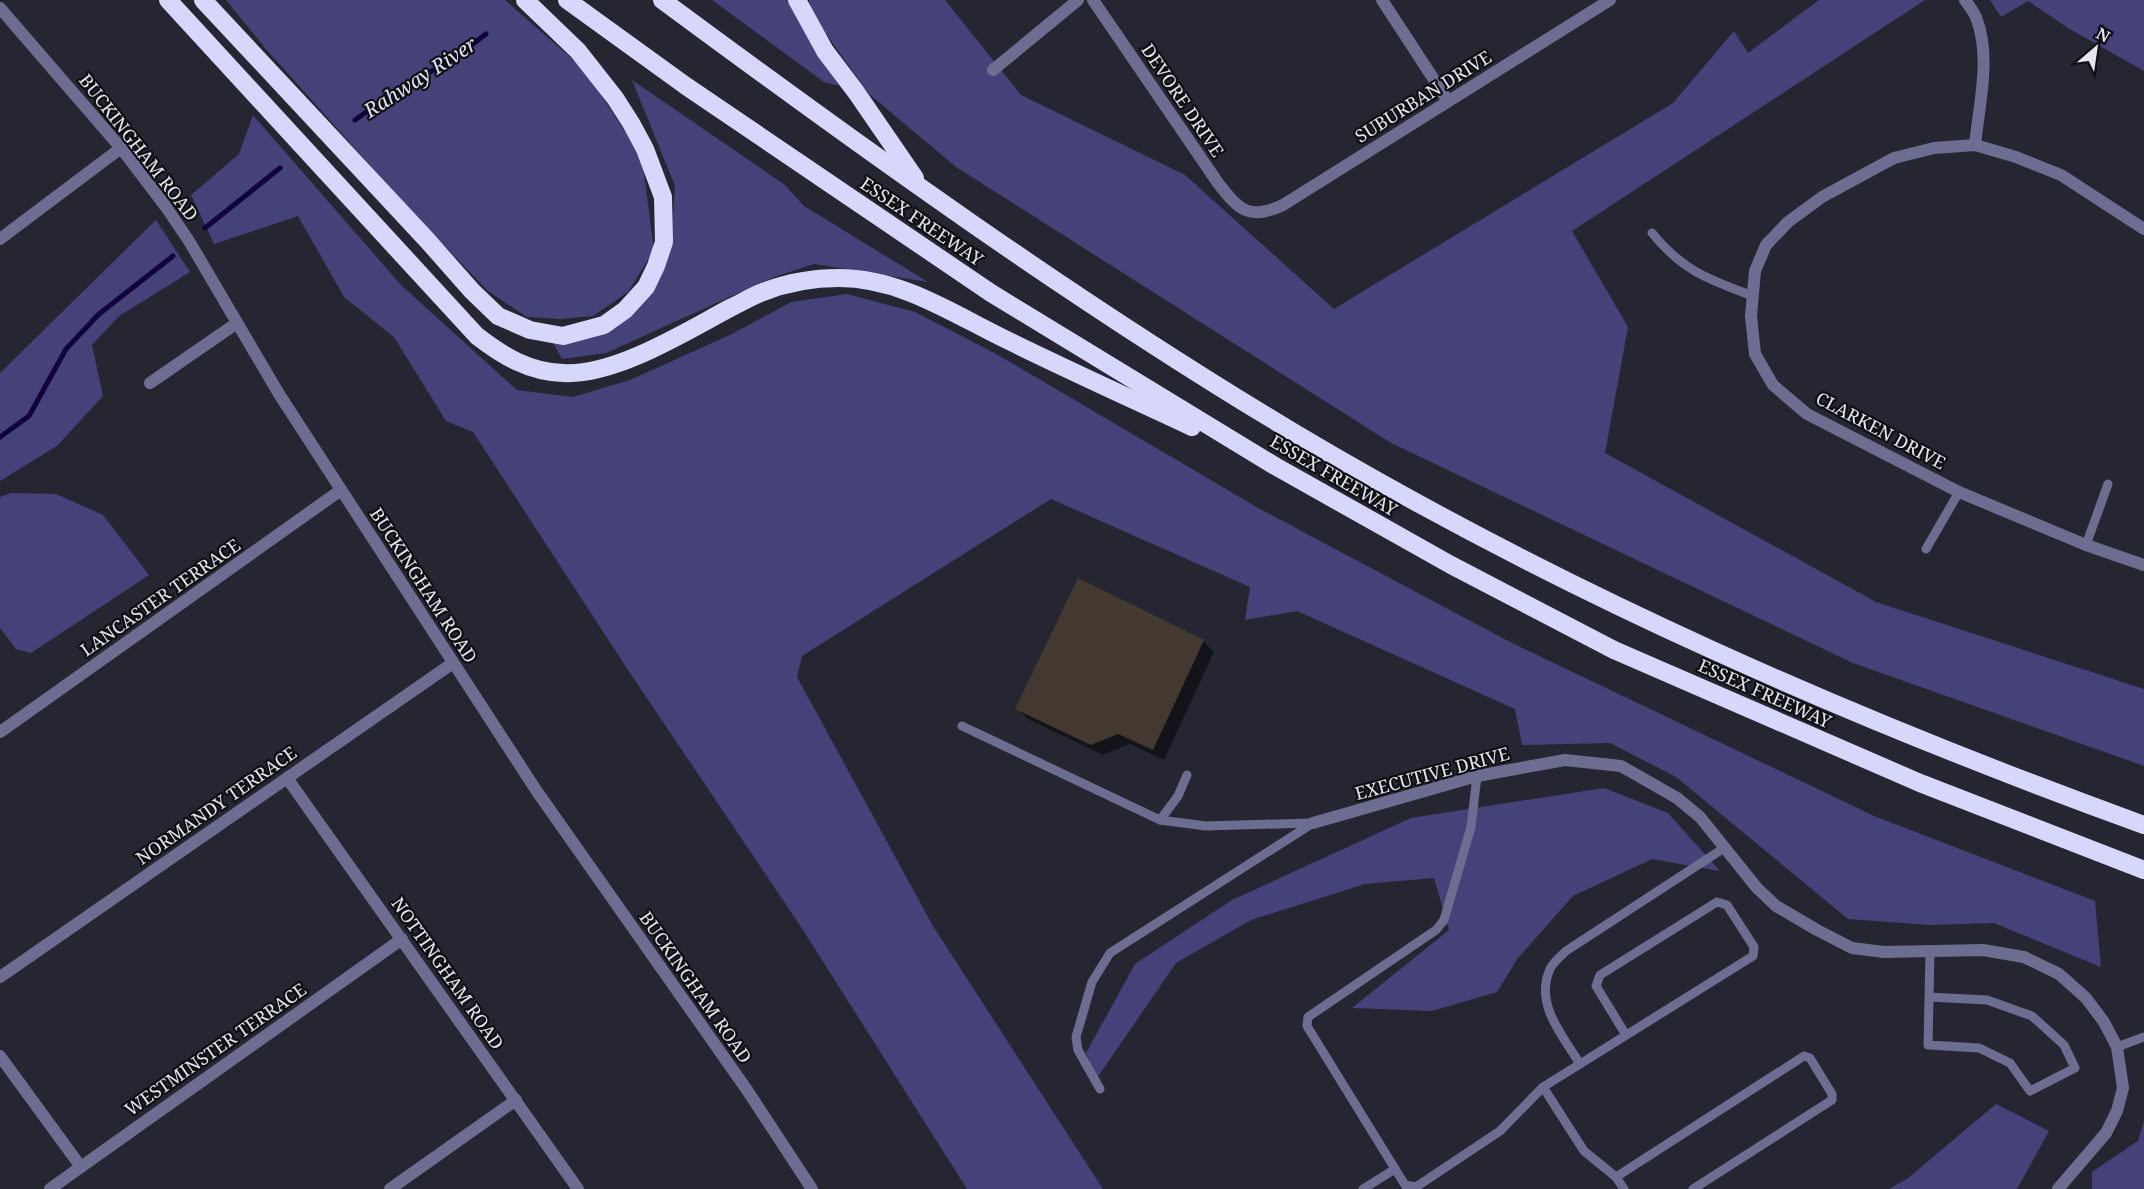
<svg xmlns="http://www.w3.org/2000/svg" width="2144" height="1189" font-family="'Noto Serif',serif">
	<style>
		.green { fill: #444279 }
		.shadow { fill: #0007 }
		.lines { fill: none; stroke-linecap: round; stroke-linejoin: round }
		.stream { stroke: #11033a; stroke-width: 5 }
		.building { fill: #443931 }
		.lane { stroke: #6d6d91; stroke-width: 9 }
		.street { stroke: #6d6d91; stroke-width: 12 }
		.highway { stroke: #d6d7fa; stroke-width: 18 }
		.labels { text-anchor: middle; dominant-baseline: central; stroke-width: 4.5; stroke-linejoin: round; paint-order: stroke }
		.street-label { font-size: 18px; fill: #e5e5ed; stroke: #0f0f14 }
		.water-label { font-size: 20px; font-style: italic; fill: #e0e1f7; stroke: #0f0f14 }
	</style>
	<rect width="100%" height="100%" fill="#252631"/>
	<g class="green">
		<path d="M226,0H505L585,70L642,158L654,250L628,292L593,316L560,319L527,317L488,291L411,211L266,49Z"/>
		<path d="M712,0H791L839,86L824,82Z"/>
		<path d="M809,0H945L1021,95L1185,175L1334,309L1673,103L1734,31L1748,53L1819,0H1925L1572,231L1628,327L1605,453L1876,602L2144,689V766L1853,663L1391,443L956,167L869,94L814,17Z"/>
		<path d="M1990,0H2144V71L2068,28L2028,1L2001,17Z"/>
		<path d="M632,80L785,185L804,206L928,282L814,264L774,277L606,353L562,359L552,341L608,333L652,292L671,245L675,186Z"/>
		<path d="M253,115L401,285L517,390L573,397L630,380L732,334L791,302L847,294L915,312L998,355L1260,509L1510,642L1874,816L2095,901L2101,967L1994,923L1930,925L1848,919L1676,777L1610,743L1522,745L1515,709L1297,611L1245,620L1250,587L1051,499L802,656L797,677L933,926L1103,1189H967L803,930L624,664L473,432L446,421L394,337L344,297L298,216L214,244L191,195L239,154Z"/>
		<path d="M156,220L190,272L119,316L92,345L103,396L57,446L0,481V373Z"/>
		<path d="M11,493L56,494L103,515L149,575L31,653L16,649L0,628V497Z"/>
		<path d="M1604,788L1668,813L1720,871L1652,859L1573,896L1518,958L1497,992L1432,1011L1352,1008L1449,930L1434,878L1365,884L1251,920L1176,963L1097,1078L1086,1053L1135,964L1232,900L1411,818Z"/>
		<path d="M1996,1104L2049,1131L2017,1189H1889L1908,1178Z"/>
		<path d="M2144,1121V1189H2092V1172L2138,1141Z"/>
	</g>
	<path class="shadow" d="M1203,641L1214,652L1164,760L1130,744L1103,755L1028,719L1017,708Z"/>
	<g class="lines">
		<g class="stream">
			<path d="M355,120L403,86L449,62L486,34"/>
			<path d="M205,228L280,168"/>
			<path d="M0,437L29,416L66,349L99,314L173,256"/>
		</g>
	</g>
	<path class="building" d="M1078,578L1204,640L1153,750L1118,734L1091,745L1015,709Z"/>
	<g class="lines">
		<g class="lane">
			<path d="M1652,233C1683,271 1708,279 1753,296"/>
			<path d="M2086,545L2108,484"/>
			<path d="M1926,549L1959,492"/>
			<path d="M962,726L1160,820L1206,826L1310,823"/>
			<path d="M1477,776L1471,827L1444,920L1436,930L1308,1017L1307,1026L1405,1185L1416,1187L1500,1131L1543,1087L1580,1064C1563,1036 1534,1004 1550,969C1553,962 1561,956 1566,951L1724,848"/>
			<path d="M1160,820L1178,796L1187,775"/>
			<path d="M1929,997L1987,1000L2032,1016L2064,1045L2075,1068L2030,1091L2010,1063L1979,1048L1928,1045L1930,952"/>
			<path d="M2117,1047L2144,1037"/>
			<path d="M1580,1064L1753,956L1754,947L1727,905L1717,902L1600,975L1596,986L1626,1035"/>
			<path d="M1543,1087L1584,1151L1616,1177L1624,1189"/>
			<path d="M1100,1089L1078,1050L1076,1037L1092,982L1110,953L1313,823"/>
			<path d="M1616,1177L1804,1056L1810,1058L1832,1094V1100L1693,1189"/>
			<path d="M1363,1189L1395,1169"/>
		</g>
		<g class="street">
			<path d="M1093,0L1218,183C1239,210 1249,221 1283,205L1610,0"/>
			<path d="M1382,0L1448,101"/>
			<path d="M1965,0C1969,6 1975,13 1977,20C1991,58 1979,105 1975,145"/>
			<path d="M0,8L121,148L166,207L189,241L279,394L536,790L747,1090L812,1189"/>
			<path d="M993,70L1078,0"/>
			<path d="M2144,229L2061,175L2016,157L1975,145L1934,148L1894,158L1822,197L1788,222L1766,245L1755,271L1751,316L1755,354L1773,385L1807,414L1959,492L2086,545L2144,565"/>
			<path d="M0,239L121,148"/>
			<path d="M150,383L237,323"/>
			<path d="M0,732L341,490"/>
			<path d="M287,778L578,1189"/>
			<path d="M1313,823L1477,776L1565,760L1621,766L1677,798L1700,817L1757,888L1776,906L1817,930L1852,948L1884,952L1983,950L2024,957L2059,974L2086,998L2104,1022L2117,1047L2123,1088L2117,1111L2106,1133L2058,1189"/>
			<path d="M0,977L453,663"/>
			<path d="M0,1056L81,1167"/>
			<path d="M50,1189L402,939"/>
			<path d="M390,1189L516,1100"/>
		</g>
		<g class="highway">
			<path d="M168,0L477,336C503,356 529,372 563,373C615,376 685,332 730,308C741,303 752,296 763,292C786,283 814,278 839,278C901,278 953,314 1007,340C1068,370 1130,398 1192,427"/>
			<path d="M203,0L427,240L472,291L498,316L530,330L563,336L604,325L625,310L646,287L656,266L664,242L663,197L645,149L631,123L615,98L578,51L525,0"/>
			<path d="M567,0L686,86L991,293L1275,466L1451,565L1614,650L1920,783L2144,870"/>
			<path d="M662,0C869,153 1077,303 1298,435C1566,594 1852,719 2144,825"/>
			<path d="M797,0L825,51L856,92L915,178"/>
		</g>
	</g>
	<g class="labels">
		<g class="street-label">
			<text transform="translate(1423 96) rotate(-32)">SUBURBAN DRIVE</text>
			<text transform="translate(1183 100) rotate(56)">DEVORE DRIVE</text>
			<text transform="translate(139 147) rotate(52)">BUCKINGHAM ROAD</text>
			<text transform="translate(922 221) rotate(34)">ESSEX FREEWAY</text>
			<text transform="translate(1881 430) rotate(28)">CLARKEN DRIVE</text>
			<text transform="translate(1334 475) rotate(30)">ESSEX FREEWAY</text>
			<text transform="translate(424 585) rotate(57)">BUCKINGHAM ROAD</text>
			<text transform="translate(160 597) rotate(-35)">LANCASTER TERRACE</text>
			<text transform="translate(1765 693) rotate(24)">ESSEX FREEWAY</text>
			<text transform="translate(1432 773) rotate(-15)">EXECUTIVE DRIVE</text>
			<text transform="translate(216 805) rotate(-35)">NORMANDY TERRACE</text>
			<text transform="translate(448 973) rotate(55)">NOTTINGHAM ROAD</text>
			<text transform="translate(696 987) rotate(55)">BUCKINGHAM ROAD</text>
			<text transform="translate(215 1049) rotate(-35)">WESTMINSTER TERRACE</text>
		</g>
		<g class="water-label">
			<text transform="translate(420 77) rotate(-33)">Rahway River</text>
		</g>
	</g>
	<g transform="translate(2096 48) rotate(29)" stroke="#0f0f14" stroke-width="4.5" paint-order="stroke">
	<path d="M0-4.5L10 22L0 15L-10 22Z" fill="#e5e5ed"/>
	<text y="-9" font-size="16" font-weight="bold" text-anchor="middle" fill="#e5e5ed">N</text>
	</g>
</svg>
